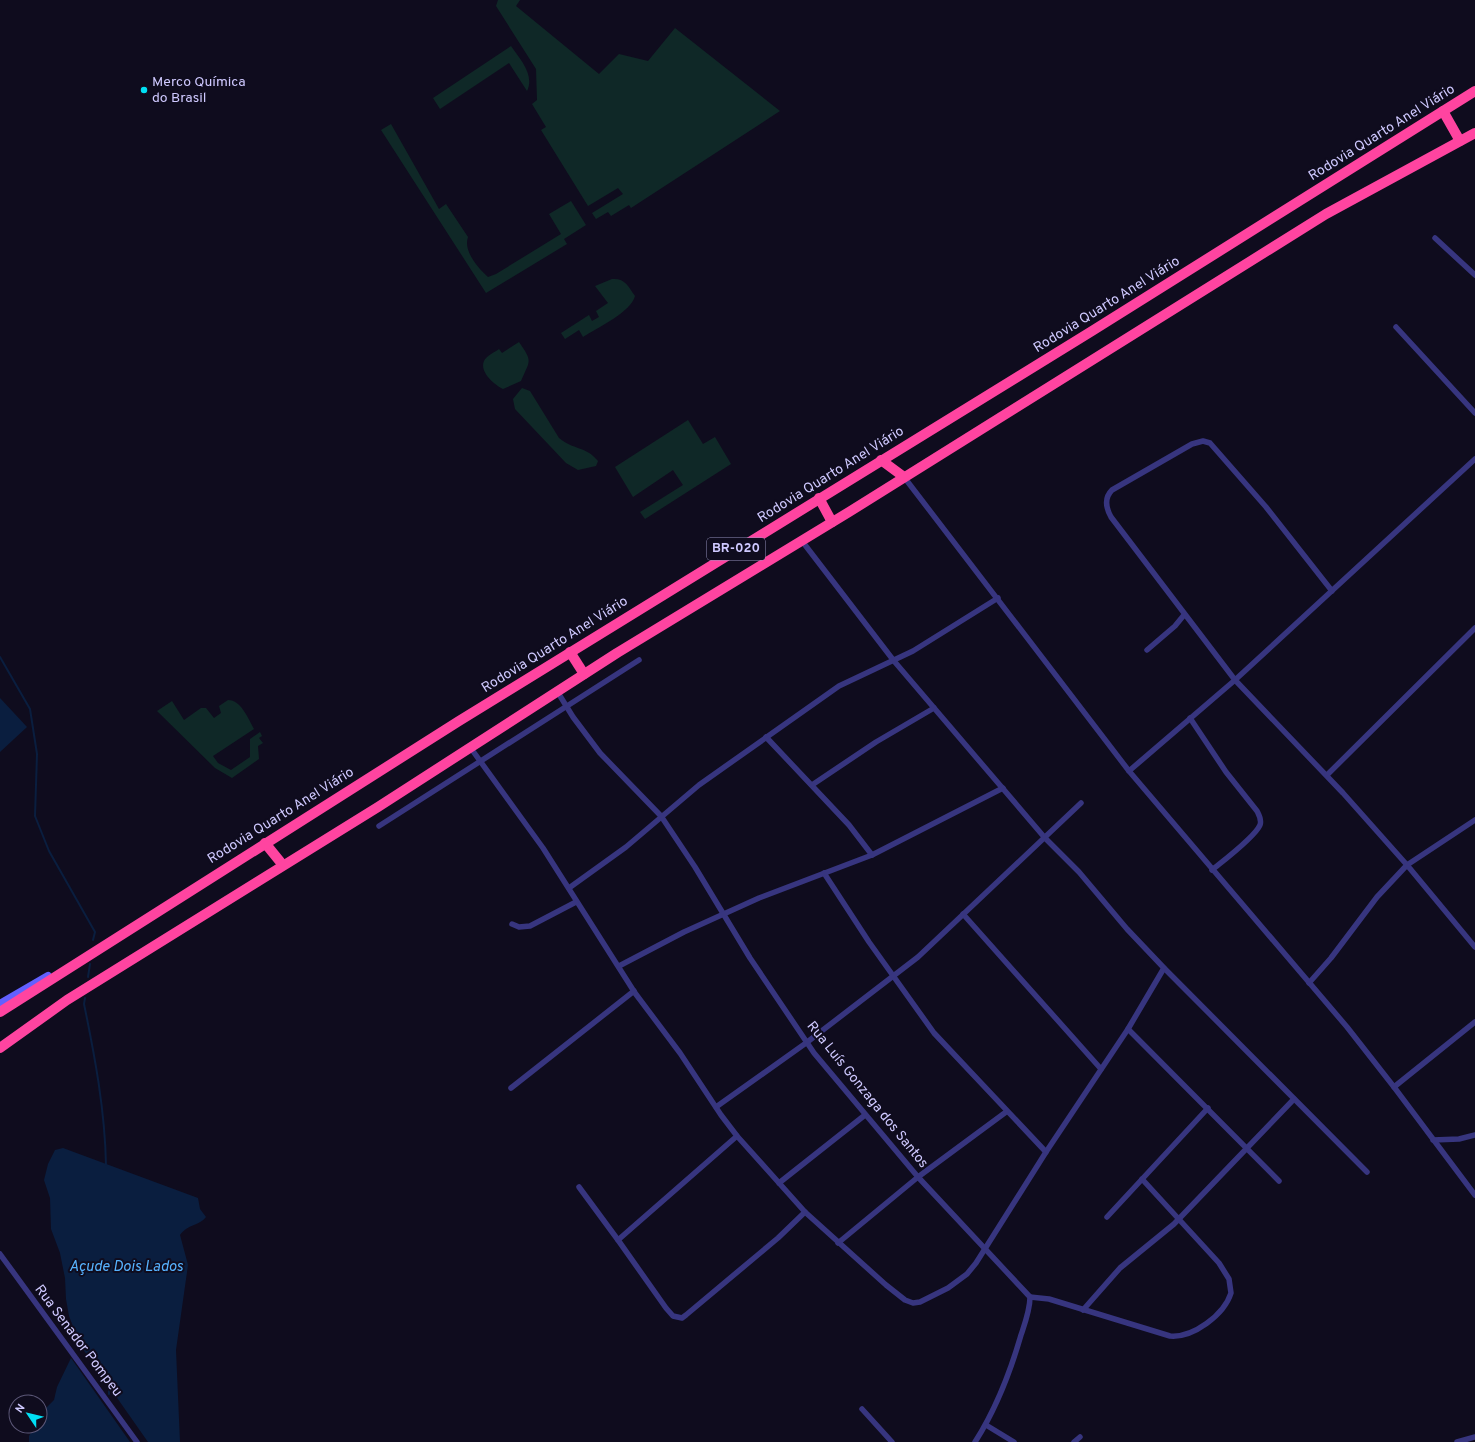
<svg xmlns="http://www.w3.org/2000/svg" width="1475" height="1442" font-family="Overpass,sans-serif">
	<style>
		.green { fill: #0f2827 }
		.water { fill: #0a1e3f }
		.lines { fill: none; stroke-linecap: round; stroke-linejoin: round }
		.stream { stroke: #0a1e3f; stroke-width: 2 }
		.street { stroke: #37357f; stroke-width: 5.5 }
		.secondary { stroke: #6260ff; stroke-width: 8 }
		.highway { stroke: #ff44a0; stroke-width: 10 }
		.poi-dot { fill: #00dff4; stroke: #0f0c1e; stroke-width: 1.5 }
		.labels { text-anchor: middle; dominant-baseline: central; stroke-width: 4; stroke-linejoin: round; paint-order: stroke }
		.shield { fill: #0f0c1e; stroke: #9590bc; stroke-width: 1 }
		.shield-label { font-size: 13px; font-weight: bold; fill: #cfc9ff }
		.poi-label { font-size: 14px; fill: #cfc9ff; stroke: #0f0c1e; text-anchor: start }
		.street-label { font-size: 14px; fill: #cfc9ff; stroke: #0f0c1e }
		.water-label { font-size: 15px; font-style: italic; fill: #57b3ff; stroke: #0f0c1e }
	</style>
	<rect width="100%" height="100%" fill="#0f0c1e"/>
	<g class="green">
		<path d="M498,0H520L516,6L599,74L619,54L648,61L675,28L780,111L631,208L629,205L611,216L608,212L596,219L592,213L623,194L618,188L588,206L541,130L546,127L532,104L537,100L536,69L496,6Z"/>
		<path d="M511,46C520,59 535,75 527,91L509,63L440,109L433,98Z"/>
		<path d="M391,124L439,209L446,204L468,237C463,251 478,268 488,277L496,274L561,234L549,214L571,201L586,225L564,239L567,244L486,293L381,130Z"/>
		<path d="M612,279C625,278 628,286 635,296C631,312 597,328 583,337L579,330L565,339L561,333L589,315L592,321L599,317L596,311L608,303L595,286Z"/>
		<path d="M519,342C533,362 530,360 521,381L503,389C495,385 479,372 484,361C486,356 495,352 499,349L502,353Z"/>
		<path d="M522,388L530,391L559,438C573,450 586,446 598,461L596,466L578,470L566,463L515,409L513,399Z"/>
		<path d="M688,420L703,444L715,437L731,464L645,519L640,512L683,485L673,470L633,497L615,467Z"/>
		<path d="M228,700C241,700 248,718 254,729L213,756L218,763L231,770L250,757V739L260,732L262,736L259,738L263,743L258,746L259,759L232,778L215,768L157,711L172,701L184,720L201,708H206L214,718L221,713L219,706Z"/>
	</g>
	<g class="water">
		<path d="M0,698L27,727L0,752Z"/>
		<path d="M63,1148L198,1198L200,1209L206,1217C199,1226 188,1224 180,1235L188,1265L176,1350L180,1442H148L80,1345L69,1316L66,1299L65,1278L60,1253L51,1229L50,1198L44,1180L48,1164L55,1150Z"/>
		<path d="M71,1358L130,1442H29V1436L35,1426H40V1414L54,1400L57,1387Z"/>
	</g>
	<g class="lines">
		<g class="stream">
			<path d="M0,657L30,709L37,754L35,816L49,851L95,932L93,940"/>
			<path d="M88,977L90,964"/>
			<path d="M85,998L84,1004C95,1057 105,1111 106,1165"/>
			<path d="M109,1385V1394"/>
		</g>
		<g class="street">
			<path d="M1435,238L1475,275"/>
			<path d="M1396,327L1475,413"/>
			<path d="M904,477L1129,771L1347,1027L1394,1087L1475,1195"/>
			<path d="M802,541L894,661L1045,838L1079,872L1127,929L1164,968L1367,1172"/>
			<path d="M1332,591L1266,507L1210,443L1203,441L1192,444L1112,490C1104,498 1106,508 1111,517L1235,680L1343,793L1407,865L1475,947"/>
			<path d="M1147,650L1175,626L1184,615"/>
			<path d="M557,691L573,717L600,753L661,816L695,867L750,958L814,1053L918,1177L1030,1297C1030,1310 1025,1323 1021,1335C1010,1373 996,1409 975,1442"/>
			<path d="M1190,718L1226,772L1257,811C1259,815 1262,820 1260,825C1255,837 1223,861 1212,870"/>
			<path d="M766,737L849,825L872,855"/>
			<path d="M470,747L543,848L635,993L680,1053L721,1115L737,1136L805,1212L886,1285L905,1300L913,1303L920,1302L948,1288L967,1274L976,1263L1046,1152L1128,1029L1164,968"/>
			<path d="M1129,771L1235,680L1475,459"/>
			<path d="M1327,775L1475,628"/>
			<path d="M812,785L876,742L934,708"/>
			<path d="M379,826L639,660"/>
			<path d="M824,873L869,942L934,1033L1046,1152"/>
			<path d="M569,888L626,847L699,785L839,686L913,651L998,598"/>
			<path d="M963,914L1101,1069"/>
			<path d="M512,924L519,927L530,926L576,902"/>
			<path d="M619,966L684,932L759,898L872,855L1003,788"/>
			<path d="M1309,983L1331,958L1377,897L1407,865L1475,820"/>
			<path d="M1128,1029L1279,1181"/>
			<path d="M1394,1087L1475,1022"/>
			<path d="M511,1088L634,991"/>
			<path d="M716,1107L806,1043L918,957L1081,803"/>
			<path d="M1433,1140L1459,1139L1475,1135"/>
			<path d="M779,1183L865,1115"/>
			<path d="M579,1187L618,1240L666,1308L673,1316L682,1318L686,1315L778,1238L805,1212"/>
			<path d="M1107,1217L1208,1108"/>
			<path d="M618,1240L737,1136"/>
			<path d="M838,1243L918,1177L1006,1112"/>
			<path d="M0,1254L137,1442"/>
			<path d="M1030,1297L1049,1299L1170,1336C1193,1338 1224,1315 1231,1293L1229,1279L1219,1263L1142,1179"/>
			<path d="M1083,1310L1120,1268L1174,1224L1294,1099"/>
			<path d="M862,1409L892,1442"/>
			<path d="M986,1425L1014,1442"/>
			<path d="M1074,1442L1080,1437"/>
			<path d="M1457,1442L1475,1437"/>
		</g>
		<path class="secondary" d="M0,1004L48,976"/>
		<g class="highway">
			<path d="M1443,111L1460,141"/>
			<path d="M881,460L904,477"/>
			<path d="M819,498L832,522"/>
			<path d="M570,652L584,674"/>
			<path d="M265,843L282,864"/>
			<path d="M0,1012L459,721L1092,331L1475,91"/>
			<path d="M0,1048L67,1000L378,807L617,653L849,512L1326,214L1475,133"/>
		</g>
	</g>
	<circle class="poi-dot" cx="144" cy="90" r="4"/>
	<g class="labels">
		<rect class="shield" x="707" y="538" width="58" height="22" rx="3"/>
		<g class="shield-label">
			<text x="736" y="549">BR-020</text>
		</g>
		<g class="poi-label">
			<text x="152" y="82">Merco Química<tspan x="152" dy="16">do Brasil</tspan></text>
		</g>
		<g class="street-label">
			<text transform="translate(1382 133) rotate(-32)">Rodovia Quarto Anel Viário</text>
			<text transform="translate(1107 305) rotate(-32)">Rodovia Quarto Anel Viário</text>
			<text transform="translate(831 475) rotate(-32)">Rodovia Quarto Anel Viário</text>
			<text transform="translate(555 645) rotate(-32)">Rodovia Quarto Anel Viário</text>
			<text transform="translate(281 816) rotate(-32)">Rodovia Quarto Anel Viário</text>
			<text transform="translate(867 1095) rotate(51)">Rua Luís Gonzaga dos Santos</text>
			<text transform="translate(78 1341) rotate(53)">Rua Senador Pompeu</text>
		</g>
		<g class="water-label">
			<text x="126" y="1267">Açude Dois Lados</text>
		</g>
	</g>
	<g transform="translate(28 1414) rotate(305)"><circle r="19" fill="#0f0c1e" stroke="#5c5878"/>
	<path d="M0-3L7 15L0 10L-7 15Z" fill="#00dff4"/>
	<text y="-6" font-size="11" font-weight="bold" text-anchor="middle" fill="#cfc9ff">N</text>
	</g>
</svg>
